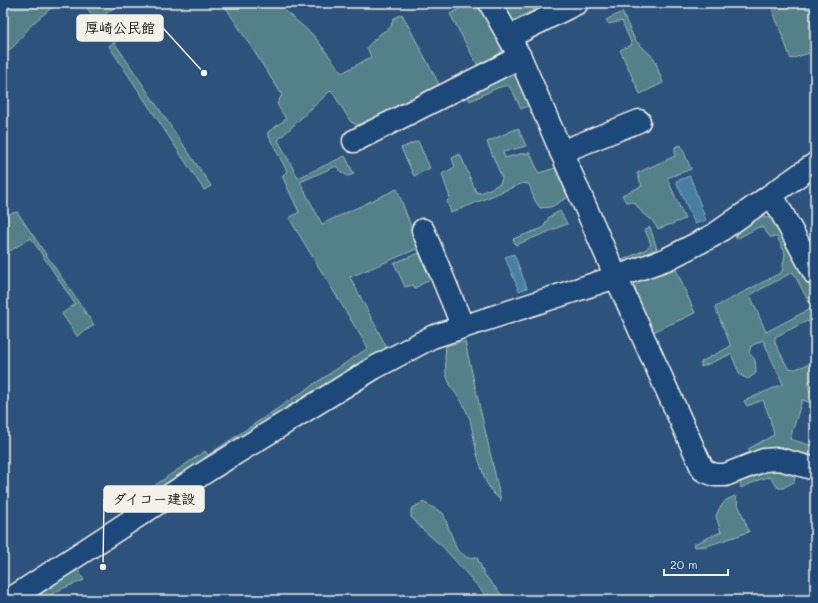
<svg xmlns="http://www.w3.org/2000/svg" width="818" height="603" font-family="Mali,'Klee One',sans-serif">
	<style>
		.green { fill: #528089; stroke: #a3b8b8; fill-rule: evenodd }
		.water { fill: #477ea4; stroke: #8cacbf }
		.lines { fill: none; stroke-linecap: round; stroke-linejoin: round }
		.minor-casing { stroke: #f4f1e8; stroke-width: 25 }
		.minor { stroke: #1f4a7a; stroke-width: 22 }
		.leader { fill: none; stroke: #f4f1e8; stroke-width: 1.5 }
		.callout-dot { fill: #f4f1e8; stroke: #1f4a7a; stroke-width: 1.5 }
		.callout { fill: #f4f1e8; stroke: #f4f1e8; stroke-width: 1.5 }
		.callout-label { font-size: 14px; text-anchor: middle; font-weight: bold; fill: #111 }
	</style>
	<rect width="100%" height="100%" fill="#2d527c"/>
	<filter id="ink" filterUnits="userSpaceOnUse"><feTurbulence type="fractalNoise" baseFrequency=".025" numOctaves="2"/><feDisplacementMap in="SourceGraphic" scale="8" xChannelSelector="R" yChannelSelector="G"/><feConvolveMatrix kernelMatrix="1 2 1 2 8 2 1 2 1" color-interpolation-filters="sRGB"/></filter>
	<g filter="url(#ink)">
		<g class="green">
			<path d="M8,3H57L32,24L16,44L3,56V10Z"/>
			<path d="M88,3H112L115,7L96,21L85,5Z"/>
			<path d="M223,3H276L314,36L342,73L371,57L367,47L380,34L391,27L393,19L402,14L440,86L360,126L351,122L331,90L278,140L298,178L345,156L354,174L348,176L341,172L336,166L300,182L322,224L397,189L419,248L350,277L388,350L125,515L122,508L205,451L208,455L368,348L289,218L299,212L282,176L287,171L267,133L286,119L277,104L282,95Z"/>
			<path d="M470,3H481L503,45L498,60L479,68L450,14Z"/>
			<path d="M501,3H546L511,22Z"/>
			<path d="M770,3H815V51L791,59Z"/>
			<path d="M622,12L635,40L654,58L663,83L640,94L620,50L632,45L622,21L609,24L606,20Z"/>
			<path d="M114,42L211,186L204,190L109,46Z"/>
			<path d="M505,75H513L519,79L530,105L521,109L514,94L508,85L497,88L470,101L467,94Z"/>
			<path d="M518,128L526,146L503,152L505,158L520,154L530,153L539,173L555,168L568,197L551,207L540,208L535,201L529,184L523,183L451,213L447,201L450,198L442,174L455,167L452,158L460,154L476,192L481,193L500,184L502,178L487,142Z"/>
			<path d="M418,141L430,168L414,176L401,148Z"/>
			<path d="M681,145L691,169L667,178L685,219L658,229L651,219L643,214L634,202H626L622,195L642,186L637,173L675,156V147Z"/>
			<path d="M560,211L567,224L516,245L513,239L543,228L549,217Z"/>
			<path d="M17,212L94,325L77,336L62,314L75,304L31,238L3,255V215Z"/>
			<path d="M760,217L771,218L798,262L815,293V327L807,321L775,337V343L788,368L795,369L815,362V378L808,382V386L809,390L815,392V404L802,400L790,439L815,447V458L770,451L750,453L748,449L774,435L770,418L763,400L747,406L744,401L783,384L763,340L751,346L749,353L755,360L756,373L748,379L740,375L731,354L701,367V362L731,346L715,307L782,272L785,253L777,237H770L762,227H759L736,239L735,235ZM793,272L812,308L766,332L750,295Z"/>
			<path d="M650,227L657,249L624,263L622,260L645,250L651,244L645,230Z"/>
			<path d="M419,253L430,279L415,288L413,285L405,287L394,263Z"/>
			<path d="M675,267L695,313L653,332L637,297L635,286L643,279Z"/>
			<path d="M459,342H465L501,501L493,493L486,482L477,454L470,419L462,402L451,387L446,374L445,357L446,346Z"/>
			<path d="M772,468L796,473L794,482L783,488H778L770,477L761,479L741,488L740,482L744,477Z"/>
			<path d="M735,496L749,532L707,546L695,547L694,544L721,532L716,516L719,509L726,500Z"/>
			<path d="M423,502L443,513L457,550L468,558L477,557L484,574L506,600H490L443,547L422,529L411,517V509Z"/>
			<path d="M75,566L84,580C73,585 60,588 51,595L53,600H32L26,598Z"/>
		</g>
		<g class="water">
			<path d="M690,176L706,220L695,224L676,181Z"/>
			<path d="M514,254L527,288L519,291L505,257Z"/>
		</g>
		<g class="lines">
			<defs>
				<g id="minor">
					<path d="M490,3L520,57L616,277L703,470L715,475H725L764,460L779,459L815,469"/>
					<path d="M509,37L577,3"/>
					<path d="M354,141L520,57"/>
					<path d="M561,152L639,121"/>
					<path d="M772,195L815,274"/>
					<path d="M423,230L463,327"/>
					<path d="M9,600L210,469L374,368L432,337L616,277L667,259L714,235L815,164"/>
				</g>
			</defs>
			<use href="#minor" class="minor-casing"/>
			<use href="#minor" class="minor"/>
		</g>
	</g>
	<path class="leader" d="M204 73L163 28M103 567L104 499"/>
	<g class="callout-dot">
		<circle cx="204" cy="73" r="4"/>
		<circle cx="103" cy="567" r="4"/>
	</g>
	<g class="callout">
		<rect x="77" y="15" width="86" height="26" rx="4"/>
		<rect x="104" y="486" width="100" height="26" rx="4"/>
	</g>
	<g class="callout-label">
		<text x="120" y="33">厚崎公民館</text>
		<text x="154" y="504">ダイコー建設</text>
	</g>
	<rect width="818" height="603" fill="none" stroke="#1f4a7a" stroke-width="16"/>
	<rect x="8" y="8" width="802" height="587" fill="none" stroke="#f4f1e8" stroke-width="1.5" filter="url(#ink)"/>
	<path d="M664 569v6h64v-6" fill="none" stroke="#f4f1e8" stroke-width="2"/>
	<text x="670" y="569" font-size="12" fill="#f4f1e8" stroke="#1f4a7a" stroke-width="3" paint-order="stroke">20 m</text>
</svg>
